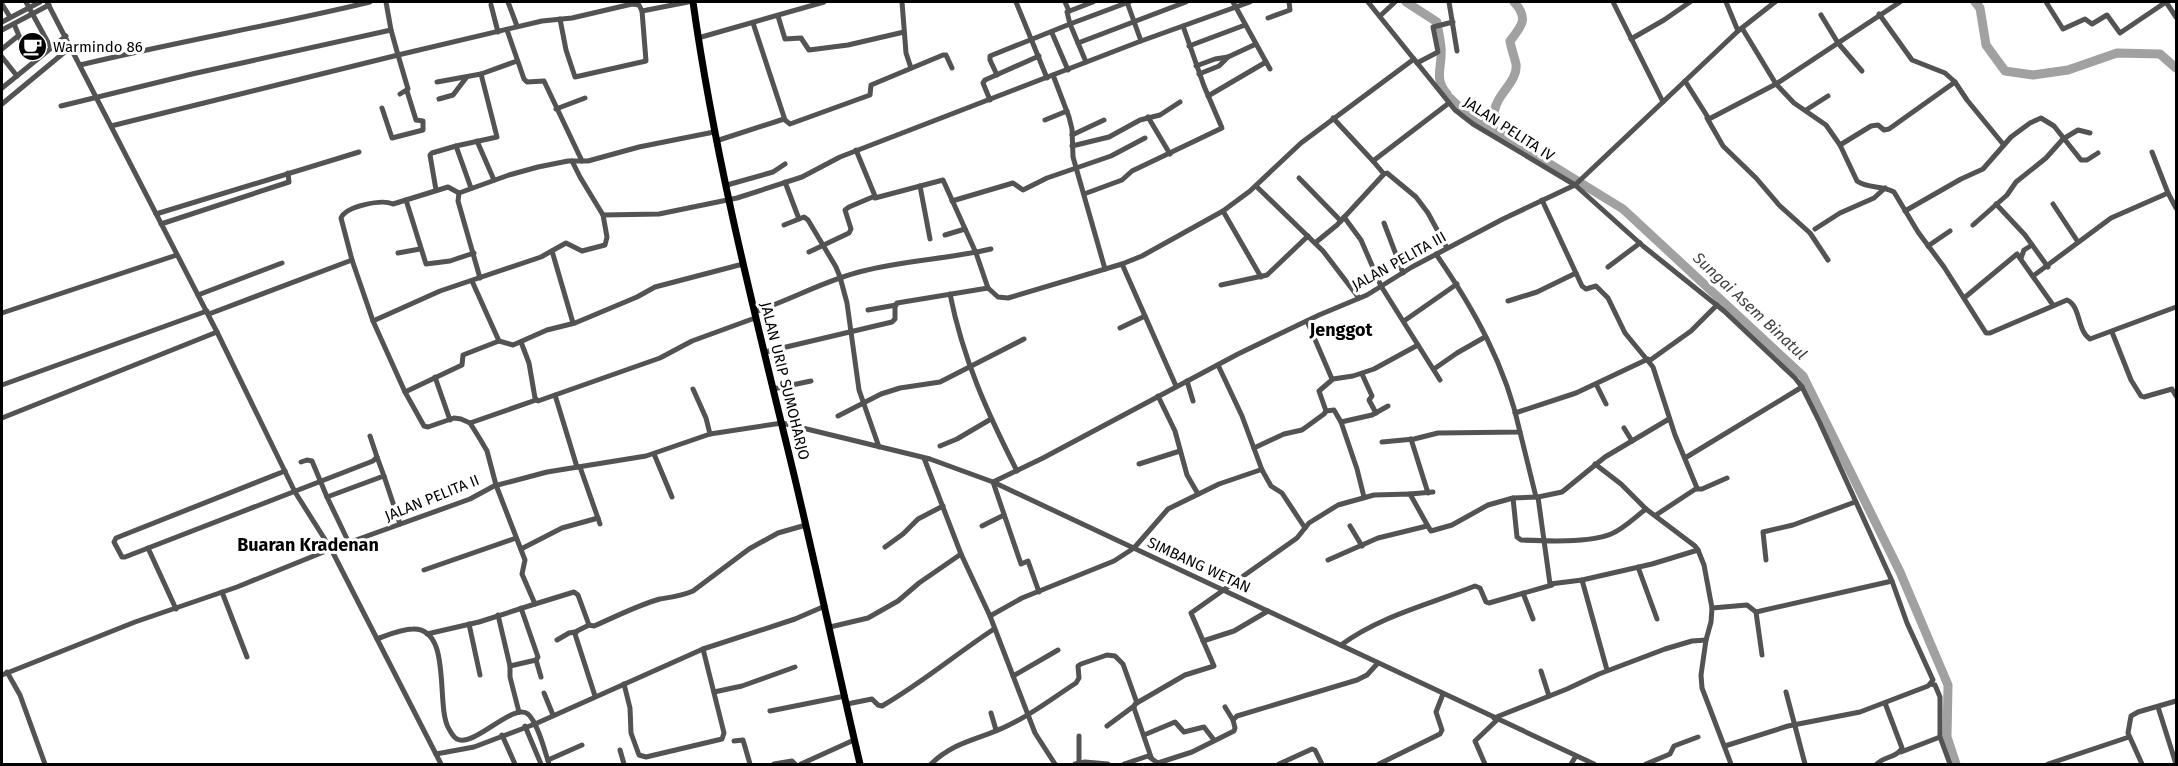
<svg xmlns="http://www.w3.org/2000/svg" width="2178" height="766" font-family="'Fira Sans',sans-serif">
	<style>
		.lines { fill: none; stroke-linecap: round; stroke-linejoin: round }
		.river { stroke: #a1a1a1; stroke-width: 9 }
		.minor { stroke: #535353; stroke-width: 5 }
		.major { stroke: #000; stroke-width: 7 }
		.labels { text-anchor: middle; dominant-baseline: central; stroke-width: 6; stroke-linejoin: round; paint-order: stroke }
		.poi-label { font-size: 15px; fill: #000; stroke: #fff; text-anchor: start }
		.street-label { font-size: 15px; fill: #000; stroke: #fff }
		.water-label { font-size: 16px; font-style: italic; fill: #424242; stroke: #fff }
		.quarter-label { font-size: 18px; font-weight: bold; fill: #000; stroke: #fff }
	</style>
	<rect width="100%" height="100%" fill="#fff"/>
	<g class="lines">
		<g class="river">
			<path d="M1406,2L1437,22C1438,30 1440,38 1441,47C1443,66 1433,78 1447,94"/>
			<path d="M1975,2L1980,8L1986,45L2005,71L2033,75L2068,70L2117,53L2160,54L2176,68"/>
			<path d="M1450,98L1462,110L1623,209L1803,376L1900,572L1948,685L1947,737L1956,764"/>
			<path d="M1492,128C1493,118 1493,110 1498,101C1504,89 1518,78 1516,64C1515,59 1511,48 1510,41C1522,26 1529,18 1514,2"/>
		</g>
		<g class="minor">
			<path d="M26,2L51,48"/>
			<path d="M47,2L217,332L295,492L331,549L441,764"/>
			<path d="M386,2L391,30L398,55L542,21L572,18L632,4L639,5L642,11L688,2"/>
			<path d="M508,2L517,26"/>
			<path d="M902,2L906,53L911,68"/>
			<path d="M1016,2L1047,78"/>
			<path d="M1065,2L1069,11"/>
			<path d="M1127,2L1141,41"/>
			<path d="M1233,2L1270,69"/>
			<path d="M1368,2L1455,110L1473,124L1575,185L1643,246L1724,311L1795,378L1802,387L1819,421L1892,581"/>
			<path d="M1449,2L1457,51"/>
			<path d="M1613,2L1663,102"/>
			<path d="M1726,2L1738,31"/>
			<path d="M2046,2L2063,29L2085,19L2092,24L2107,15L2120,33L2166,2"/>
			<path d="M2166,2L2176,17"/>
			<path d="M2,4L10,17"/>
			<path d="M491,5L498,32"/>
			<path d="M1879,14L1912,60L1945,73L1955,82L1967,100L2003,144"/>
			<path d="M1821,15L1838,43L1862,71"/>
			<path d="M778,16L785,39L801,38L809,50L848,45L904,32"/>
			<path d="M1380,16L1395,2"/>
			<path d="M1268,18L1290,10L1289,2"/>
			<path d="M560,19L566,50L575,77L646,61L642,11"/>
			<path d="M2,22L40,2"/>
			<path d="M753,23L785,120L790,124L870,95L871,85L943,55H946L952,68"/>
			<path d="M14,24L23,45"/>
			<path d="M1742,28L1776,84L1794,103L1826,125L1840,145L1857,181C1868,189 1882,185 1894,192L1918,232L1944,267L1986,333H1990L2067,300C2081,306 2077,331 2090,339L2176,307"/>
			<path d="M2,30L49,5"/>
			<path d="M507,30L524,79L527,82L544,81L582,161"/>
			<path d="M1052,33L1068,70"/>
			<path d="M698,38L824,2"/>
			<path d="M1631,39L1664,20L1690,2"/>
			<path d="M1078,43L1186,2"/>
			<path d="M1189,46L1245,25"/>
			<path d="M2,49L18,36"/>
			<path d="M2,57L17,76"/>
			<path d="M1086,62L1070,24L1129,2"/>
			<path d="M1417,63L1438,52L1433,27L1453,22"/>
			<path d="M80,65C176,42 274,25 370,2"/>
			<path d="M1196,66L1215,59L1228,57L1256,44"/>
			<path d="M1199,74L1219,66L1228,57"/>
			<path d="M997,75L990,60V56L1070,24L1067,12L1093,2"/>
			<path d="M1053,75L1069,117L1072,129L1073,157L1105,269"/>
			<path d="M1685,81L1709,119L1776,84L1900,2"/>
			<path d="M437,82L481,74L517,61"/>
			<path d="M2,88L66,36"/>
			<path d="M1208,96L1266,62"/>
			<path d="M439,99L453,95L466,78"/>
			<path d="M990,100L983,83L985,80L1039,56"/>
			<path d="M2,104L72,46"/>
			<path d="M61,106L192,74L391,30"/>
			<path d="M382,108L392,138L423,130V121L416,120L407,91"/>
			<path d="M556,109L585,98"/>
			<path d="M1806,110L1828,96"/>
			<path d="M1148,117L1170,154"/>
			<path d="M1333,118L1373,161L1449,103"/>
			<path d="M1707,118L1723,146L1756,178L1779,205L1810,233L1828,260"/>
			<path d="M1045,120L1067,111"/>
			<path d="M111,126L398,55L408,89L400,94"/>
			<path d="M1072,135L1104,120"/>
			<path d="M477,141L494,180"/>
			<path d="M716,141L784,119"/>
			<path d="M1840,145L1871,126L1878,125L1884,130L1889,129L1955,82"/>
			<path d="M1072,146L1109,137L1140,120L1160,115L1180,102"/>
			<path d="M2152,152L2168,193"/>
			<path d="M572,161L580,177L603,215"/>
			<path d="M1373,161L1384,174L1387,173L1416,197L1428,213L1447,248"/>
			<path d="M1299,178L1341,221"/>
			<path d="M785,182L799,219"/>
			<path d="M727,185L773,172L785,164"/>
			<path d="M920,186L930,239"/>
			<path d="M1256,186L1323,251L1359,298"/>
			<path d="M471,188L456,146L497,137L481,74"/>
			<path d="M436,190L430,155L432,153L456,146"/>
			<path d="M459,193L458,201L480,278"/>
			<path d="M1084,194L1122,180L1132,171L1222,128L1204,86L1183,26"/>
			<path d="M875,198L943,180L976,253L988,288L998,297L1008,298L1122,264L1142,256L1223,211L1250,191L1301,143L1414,59"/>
			<path d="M406,200L426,264L450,261L474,253"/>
			<path d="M1542,200L1582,286L1586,289L1596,286L1608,298L1625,333L1653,367L1675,435L1697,488L1656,515"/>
			<path d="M952,201L1013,183L1023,190L1047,178L1111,156L1145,138"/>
			<path d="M1996,204L2025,235L2048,267"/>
			<path d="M2053,204L2078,242"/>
			<path d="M1223,211L1261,277"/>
			<path d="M1905,211L1961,179L1983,169L2011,137L2030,123L2041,118L2054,126L2081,160H2087L2098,153"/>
			<path d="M156,214L359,152"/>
			<path d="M1344,217L1361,240L1381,286L1418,345"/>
			<path d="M1384,223L1403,273"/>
			<path d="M161,224L289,182L288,173"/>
			<path d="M784,225L804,217L808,220L836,267L840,277L847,303L859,390L879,447"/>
			<path d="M1973,225L2007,195L2016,182L2046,158L2063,139L2078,130L2090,133"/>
			<path d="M1815,229L1840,213L1874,198L1885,188"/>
			<path d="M945,235L965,229"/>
			<path d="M1315,243L1337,225L1384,174"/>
			<path d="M1928,246L1950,231"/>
			<path d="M552,251L573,323"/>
			<path d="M809,252L849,233L851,229L845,210L849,207L875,196L856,150"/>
			<path d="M398,253L420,249"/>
			<path d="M2021,258L2024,250L2032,245"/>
			<path d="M352,260L373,321"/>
			<path d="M1122,264L1176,386"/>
			<path d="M1608,267L1640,243"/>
			<path d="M2033,276L2111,218L2168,193L2176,208"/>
			<path d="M472,281L499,341L513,345L547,330L575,323L637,297L655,287L743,264"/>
			<path d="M1221,285L1267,275L1308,236"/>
			<path d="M950,294C963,359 987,412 1017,471"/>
			<path d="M198,295L282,263"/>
			<path d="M1964,298L2017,254L2053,305"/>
			<path d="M1508,301L1537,292L1576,273"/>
			<path d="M868,310L896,305"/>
			<path d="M754,312C791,300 825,280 863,271C905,260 949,259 991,249"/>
			<path d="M2,313L177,255"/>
			<path d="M209,314L352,260L341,218C346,206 382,199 393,204L448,187L459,193L509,175L538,167L568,161H588L639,147L714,132"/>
			<path d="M1307,321L1332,379"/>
			<path d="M1404,321L1457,284"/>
			<path d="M1120,328L1145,316"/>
			<path d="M2112,332L2131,380L2141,396L2144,397L2172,389L2176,396"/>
			<path d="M521,342L529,363L535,398L538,401L555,395"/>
			<path d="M765,352L892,322L895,319V306L897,303L988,288"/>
			<path d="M1649,361L1691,331L1717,305"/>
			<path d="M1218,365L1242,416L1262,470"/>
			<path d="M1434,369L1457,353L1485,337"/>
			<path d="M1362,374L1372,396L1369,400L1376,413"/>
			<path d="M435,377L450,420"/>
			<path d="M1187,381L1193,401"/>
			<path d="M1596,384L1606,404"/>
			<path d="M2,385L207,311"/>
			<path d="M693,389L706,418L710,434"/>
			<path d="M773,389L811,381"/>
			<path d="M405,392L462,365L463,355L499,341"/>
			<path d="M1158,396L1175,431L1187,475L1198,494"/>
			<path d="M1326,411L1334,410L1341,422L1372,415L1388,406"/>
			<path d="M1515,413L1576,393L1648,359"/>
			<path d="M838,416L881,394L900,388L940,382L1024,339"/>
			<path d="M2,418L217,332"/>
			<path d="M1341,422L1357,469L1364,497"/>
			<path d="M470,423L536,400"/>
			<path d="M1624,428L1632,441"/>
			<path d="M1520,432L1536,497"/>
			<path d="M1411,439L1428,493"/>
			<path d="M1382,442L1414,439L1438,433L1520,432C1506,366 1474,309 1436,254"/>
			<path d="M940,446L957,439L991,419"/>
			<path d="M1254,448L1284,434L1302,430L1324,414L1326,411L1319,391L1333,379L1353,376L1374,369L1418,345L1440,380"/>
			<path d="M654,454L672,497"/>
			<path d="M377,457L384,476"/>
			<path d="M924,458L961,554L990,616L1035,733L1055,764"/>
			<path d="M1685,458L1802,387"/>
			<path d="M301,462L307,460L312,461L327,497"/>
			<path d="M1139,464L1180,451"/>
			<path d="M1595,464L1621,484L1646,509L1695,546L1698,550"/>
			<path d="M577,467L555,395L660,358L692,341L755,318"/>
			<path d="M580,467L600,524"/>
			<path d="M285,471L116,538L114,542L122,557H125L373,461L377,457L370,436"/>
			<path d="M1696,489H1702L1727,478"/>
			<path d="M1410,494L1433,492"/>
			<path d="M1538,497L1550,584L1582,580L1652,564L1698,550L1704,565L1712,608"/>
			<path d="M1513,498L1517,537L1521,540C1544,541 1590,543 1611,534C1624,529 1635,517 1646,509"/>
			<path d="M806,525L778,533L749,549L693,591C682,596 672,597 660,599C638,605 615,617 594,626L589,625L578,595L574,592L535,604L522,574L525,560L496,485L487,451L480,439L470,423L461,419L454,418L428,427L424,426L405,392L373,321L440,291L541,257L566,243L582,251L605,245L607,237L603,215L659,214L737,198L802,177L840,157L1141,41L1250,2"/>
			<path d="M982,526L1004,515"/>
			<path d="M1350,526L1362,546"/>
			<path d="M349,543L327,497L381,477L384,476L400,524"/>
			<path d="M885,547L903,534L918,519L943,506"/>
			<path d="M148,548L176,609"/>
			<path d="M521,549L562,528L598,518"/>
			<path d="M1328,560L1378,538L1427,526"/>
			<path d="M1766,560L1763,532L1793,525L1855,502"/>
			<path d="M1638,567L1657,619"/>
			<path d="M424,570L516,538"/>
			<path d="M1582,580L1607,670"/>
			<path d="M222,592L247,657"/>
			<path d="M1039,592L1028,561L1021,564L993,482L1043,458L1238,354L1319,315L1367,295L1412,267L1503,219L1575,185L1738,31L1775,2"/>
			<path d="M1523,593L1533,619"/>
			<path d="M1756,612L1762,655"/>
			<path d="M498,615L510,666"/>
			<path d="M990,616L1022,598L1114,561L1134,548L1168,509L1219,484L1260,470H1262L1271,486L1282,493L1305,528"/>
			<path d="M469,624L480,675"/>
			<path d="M589,625L577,631L575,634L595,696"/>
			<path d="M830,627L868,618L898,601L919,583L961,554"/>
			<path d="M427,634L479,622L535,604"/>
			<path d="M377,639C388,635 401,629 413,629C453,628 435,707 449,729C451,732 453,737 457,739C474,748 513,702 528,714C538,723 545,752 549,764"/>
			<path d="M557,640L569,633L575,632"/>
			<path d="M1706,640L1711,622L1712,608L1747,605L1756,612L1892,581L1907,623L1933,680L1928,686L1860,712L1788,726L1725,746"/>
			<path d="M1203,641L1234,631L1268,611"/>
			<path d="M1341,645C1380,616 1430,604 1475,586L1480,588L1486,602L1489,603L1552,585"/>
			<path d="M536,660L541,677"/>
			<path d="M1541,671L1549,696"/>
			<path d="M7,672L20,695L45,764"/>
			<path d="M2,675L135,622L237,587L331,549L470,499L494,486L547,472L646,456L710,434L782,423L930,459L993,482L1594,764"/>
			<path d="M1013,676L1058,650"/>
			<path d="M624,684L630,708L631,733L639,755L646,757L722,739L724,733L703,649"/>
			<path d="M1931,684L1935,685L1940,697V737L1950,764"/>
			<path d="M714,692L742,686L795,667"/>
			<path d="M1786,692L1805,764"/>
			<path d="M544,693L553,715"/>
			<path d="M847,704L872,699L878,705L882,706C922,683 956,654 994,629"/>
			<path d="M1225,707L1233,720"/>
			<path d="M2158,707L2176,764"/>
			<path d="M770,711L845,696"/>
			<path d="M519,712L510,677V666L536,660L538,657L521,608"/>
			<path d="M991,713L996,730"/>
			<path d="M1494,718L1567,689L1599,674L1665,649L1692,641L1706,640L1701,675L1702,688L1731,764"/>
			<path d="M525,726L541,764"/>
			<path d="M1107,726L1134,706"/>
			<path d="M502,735L515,764"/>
			<path d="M1144,735L1175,722L1184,732L1204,727L1214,740"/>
			<path d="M1079,736V763"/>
			<path d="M734,741L743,740L750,764"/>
			<path d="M620,750L624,764"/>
			<path d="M1901,752L1940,737"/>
			<path d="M436,754L474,747L535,724L703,649L795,619L825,606"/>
			<path d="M1151,757L1134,708L1135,704L1185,675L1214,666L1191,613L1297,538L1309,523L1338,505L1374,495L1410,494L1429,528L1431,531L1452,525L1488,505L1513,498L1538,497L1562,492L1605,457L1669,419"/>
			<path d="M548,760L582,745"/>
			<path d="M1158,763L1192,752L1234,731L1235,728L1233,720L1237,716L1357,680L1367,675L1378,663"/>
			<path d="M774,764L792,761L795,764"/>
			<path d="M801,764L854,740"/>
			<path d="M931,764C956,740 980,740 1009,725C1033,714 1054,697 1076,683L1079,678L1078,666L1081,664L1107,655L1115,656L1123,664L1137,703"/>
			<path d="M1075,764L1085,762L1108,764"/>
			<path d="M1124,764L1148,756L1159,764"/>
			<path d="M1279,764L1312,749L1315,750L1322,764"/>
			<path d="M1379,764L1440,734L1442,730L1436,712L1443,694"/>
			<path d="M1485,764L1475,741L1498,719"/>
			<path d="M1571,764L1576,756"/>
			<path d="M1646,764L1670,754L1674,746L1698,737"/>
			<path d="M1877,764C1884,756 1897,758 1902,748L1885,703"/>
			<path d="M2048,764L2129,737"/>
			<path d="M2142,764L2128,733L2131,716L2138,712L2176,701"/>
		</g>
		<path class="major" d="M693,2C714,152 751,299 787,446C813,551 835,658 860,764"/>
	</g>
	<defs>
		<symbol id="cafe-disc" viewBox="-11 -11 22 22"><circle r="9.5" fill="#000" stroke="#fff"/><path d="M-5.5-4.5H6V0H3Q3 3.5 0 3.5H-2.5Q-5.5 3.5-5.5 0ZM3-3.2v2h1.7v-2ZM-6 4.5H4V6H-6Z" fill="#fff"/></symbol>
	</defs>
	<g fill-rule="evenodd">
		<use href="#cafe-disc" x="16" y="30" width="33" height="33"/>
	</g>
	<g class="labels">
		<g class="poi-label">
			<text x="53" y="47">Warmindo 86</text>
		</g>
		<g class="street-label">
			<text transform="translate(1509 129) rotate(33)">JALAN PELITA IV</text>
			<text transform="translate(1399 261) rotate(-29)">JALAN PELITA III</text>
			<text transform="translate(785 381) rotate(76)">JALAN URIP SUMOHARJO</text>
			<text transform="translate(432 498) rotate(-22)">JALAN PELITA II</text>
			<text transform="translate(1199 565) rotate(25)">SIMBANG WETAN</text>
		</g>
		<g class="water-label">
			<text transform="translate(1750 306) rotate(43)">Sungai Asem Binatul</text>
		</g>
		<g class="quarter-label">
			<text x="1341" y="330">Jenggot</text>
			<text x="308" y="545">Buaran Kradenan</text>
		</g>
	</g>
	<rect width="2178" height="766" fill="none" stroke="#000000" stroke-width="6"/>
</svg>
